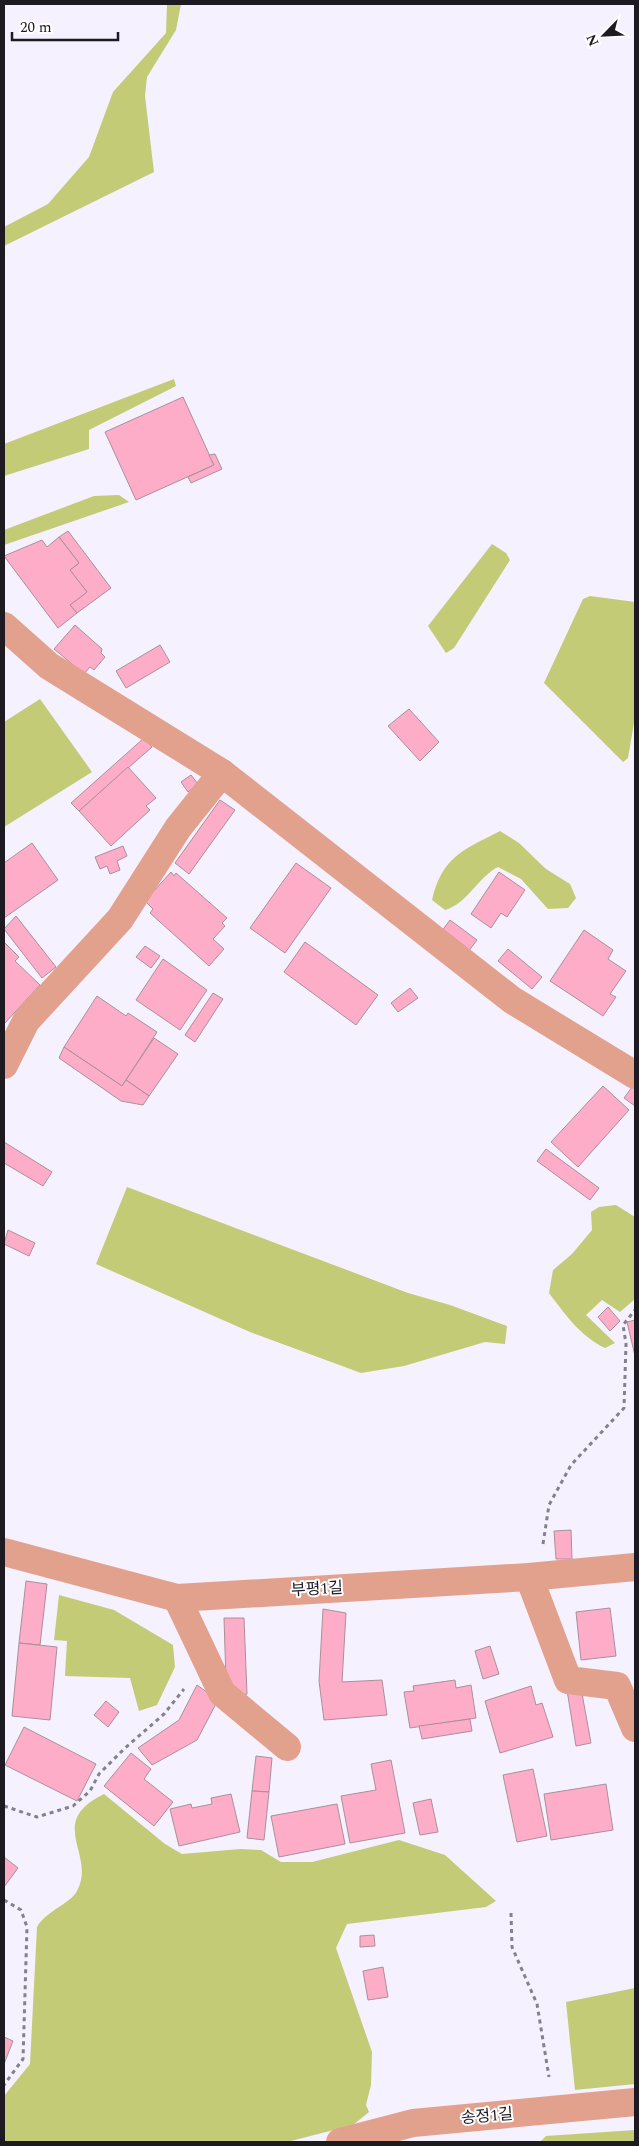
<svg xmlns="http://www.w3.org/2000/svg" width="639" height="2146" font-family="Spectral,'Noto Sans KR',serif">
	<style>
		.green { fill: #c3cb77 }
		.building { fill: #feadc9; stroke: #aa9098 }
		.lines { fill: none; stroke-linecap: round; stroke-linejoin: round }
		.path { stroke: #84818b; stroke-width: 3; stroke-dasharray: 4 4; stroke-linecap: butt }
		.minor { stroke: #e2a18d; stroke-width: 28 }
		.labels { text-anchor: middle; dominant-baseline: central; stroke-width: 4; stroke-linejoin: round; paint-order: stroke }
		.street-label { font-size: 16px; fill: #1d1a22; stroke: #fff }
	</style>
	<rect width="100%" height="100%" fill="#f5f1ff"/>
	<g class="green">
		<path d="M167,4H181L176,30L147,77L145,96L154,172L4,246V227L48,204L89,157L113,92L166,33Z"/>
		<path d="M174,379L176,386L89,430V449L4,476V444Z"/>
		<path d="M119,495L129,502L4,545V530L94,496Z"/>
		<path d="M492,544L506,553L510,560L454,648L446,653L428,626Z"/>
		<path d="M590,596L635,602V717L628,758L623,762L544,683L583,599Z"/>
		<path d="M40,699L92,772L4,827V722Z"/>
		<path d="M500,831L519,843L546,869L570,884L576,898L568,908L548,909L521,879L498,867C478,877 467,904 445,910L432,900C442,857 463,850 500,831Z"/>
		<path d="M127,1187L408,1293L450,1305L507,1326L505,1344L485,1342L404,1366L361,1373L250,1332L96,1264Z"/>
		<path d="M616,1205L635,1217V1299L620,1312L602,1300L586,1315L615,1343L605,1348C580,1336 565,1314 549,1293L553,1270L572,1254L592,1230L591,1212L599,1207Z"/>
		<path d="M59,1595L114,1610L173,1645L175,1667L157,1705L139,1711L130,1678L65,1676L67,1641L54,1640Z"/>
		<path d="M104,1794L165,1844L182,1854L240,1849L261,1850L281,1862H312L399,1840L445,1855L496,1901L486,1907L347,1924L336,1948L372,2052L371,2085L366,2105L369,2112L353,2125L287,2142H4V2096L30,2064L37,1927C46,1911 71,1903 77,1891C97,1854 45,1823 104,1794Z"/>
		<path d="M635,1988V2084L575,2090L566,2002Z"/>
		<path d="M635,2130V2142H540L546,2136Z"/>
	</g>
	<g class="building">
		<path d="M183,397L214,465L136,500L105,432Z"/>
		<path d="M215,454L222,469L191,483L188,477L214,465L209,455Z"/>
		<path d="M68,531L111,588L77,613L70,605L87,592L70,570L79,563L59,537Z"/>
		<path d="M59,537L79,563L70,570L87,592L70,605L77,613L58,628L4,556L42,540L47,547Z"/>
		<path d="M75,625L102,649L101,653L105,657L94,670L90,667L84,674L54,649Z"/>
		<path d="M160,645L170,662L126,688L116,671Z"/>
		<path d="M409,709L439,742L420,761L388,726Z"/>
		<path d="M144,738L152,747L79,811L71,803Z"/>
		<path d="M128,767L156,798L146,806L150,810L111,846L79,811Z"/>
		<path d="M191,775L198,784L188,792L181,782Z"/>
		<path d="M220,800L235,810L189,874L175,863Z"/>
		<path d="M32,843L58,880L4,918V863Z"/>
		<path d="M123,846L127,856L117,861L120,870L110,874L107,866L100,869L95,857Z"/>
		<path d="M296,863L331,888L285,953L250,928Z"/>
		<path d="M171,872L174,876L176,873L227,918L222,923L225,926L213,939L224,949L209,966L150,913L153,909L145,901Z"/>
		<path d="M499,872L525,890L507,917L501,913L491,928L471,914Z"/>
		<path d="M16,916L56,967L42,978L4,929Z"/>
		<path d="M450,920L477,940L468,952L441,932Z"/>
		<path d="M584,930L613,950L608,959L626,971L610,994L616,997L603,1016L550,981Z"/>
		<path d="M4,942L19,957L15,961L40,985L4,1024Z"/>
		<path d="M305,942L378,995L356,1025L284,972Z"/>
		<path d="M145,946L160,956L151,968L136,957Z"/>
		<path d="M508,949L542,977L532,989L498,961Z"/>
		<path d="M163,959L207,990L180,1030L136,1000Z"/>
		<path d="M410,988L418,998L398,1012L391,1003Z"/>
		<path d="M213,993L223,999L195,1042L185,1035Z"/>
		<path d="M97,996L126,1016L128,1013L157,1032L122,1086L64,1047Z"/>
		<path d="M154,1038L178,1054L149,1096L126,1080Z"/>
		<path d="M64,1047L122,1086L126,1080L149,1096L143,1105L121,1101L59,1058Z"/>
		<path d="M635,1083V1106L624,1098Z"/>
		<path d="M603,1086L629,1110L578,1167L551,1142Z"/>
		<path d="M4,1142L52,1172L43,1186L4,1163Z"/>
		<path d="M546,1149L599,1188L590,1200L537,1161Z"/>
		<path d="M8,1230L35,1243L29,1256L4,1244Z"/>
		<path d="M608,1307L620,1321L610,1331L598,1317Z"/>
		<path d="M635,1320V1356L627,1322Z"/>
		<path d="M571,1530L572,1559H556L554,1531Z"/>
		<path d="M26,1581L47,1584L40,1645L19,1643Z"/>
		<path d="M610,1608L616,1656L581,1660L576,1612Z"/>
		<path d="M323,1609L346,1613L342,1682L382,1680L387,1715L324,1720L319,1681Z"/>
		<path d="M224,1618H244L247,1694L243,1695L226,1681Z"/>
		<path d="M19,1643L57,1647L50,1720L12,1716Z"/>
		<path d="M490,1646L499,1674L483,1679L475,1651Z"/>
		<path d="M455,1680L456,1688L471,1685L476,1718L410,1728L404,1692L414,1691L413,1686Z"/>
		<path d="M197,1685L218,1700L197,1740L152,1765L138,1748L179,1720Z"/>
		<path d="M531,1686L536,1705L542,1703L553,1737L500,1753L485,1701Z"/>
		<path d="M581,1688L591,1743L576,1746L567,1690Z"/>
		<path d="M106,1701L119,1712L108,1727L94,1715Z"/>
		<path d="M470,1719L472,1731L422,1739L419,1726Z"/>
		<path d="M24,1727L96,1764L77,1801L5,1765Z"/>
		<path d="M131,1753L151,1769L144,1779L173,1802L154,1826L104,1786Z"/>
		<path d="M256,1756L272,1758L269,1792L252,1791Z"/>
		<path d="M391,1760L405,1833L350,1843L341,1796L376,1790L371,1764Z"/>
		<path d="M533,1769L547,1836L517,1842L503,1775Z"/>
		<path d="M606,1784L613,1830L551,1840L544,1794Z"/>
		<path d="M252,1791L269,1792L264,1840L247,1838Z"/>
		<path d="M231,1794L240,1832L179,1846L170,1809L191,1804L192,1808L212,1804L211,1798Z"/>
		<path d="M431,1799L438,1832L420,1835L413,1803Z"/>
		<path d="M337,1804L345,1844L279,1857L271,1816Z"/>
		<path d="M4,1857L18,1868L4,1887Z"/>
		<path d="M374,1935L375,1946L360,1947V1936Z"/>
		<path d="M383,1967L388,1997L368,2000L363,1971Z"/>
		<path d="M4,2037L13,2041L4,2064Z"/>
	</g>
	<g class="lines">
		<g class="path">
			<path d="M543,1544L549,1505L571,1465L624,1408L626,1344L623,1325L635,1310"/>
			<path d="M4,1806L37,1817L73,1806L90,1791L99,1774L124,1749L164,1714L184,1689"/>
			<path d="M4,1900L21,1910L27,1927L23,2059L4,2085"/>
			<path d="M511,1913L512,1947L537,2004L549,2077"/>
		</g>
		<g class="minor">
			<path d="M4,626L49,666L222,773L512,1000L635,1075"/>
			<path d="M4,1065L26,1021L120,919L178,828L222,773"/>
			<path d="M4,1552L177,1598L529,1577L635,1567"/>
			<path d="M529,1577L568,1680L617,1686L635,1728"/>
			<path d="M177,1598L222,1693L287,1747"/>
			<path d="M340,2142L413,2123L635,2102"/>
		</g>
	</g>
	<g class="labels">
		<g class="street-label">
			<text transform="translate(317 1589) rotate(-3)">부평1길</text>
			<text transform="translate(487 2116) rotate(-5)">송정1길</text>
		</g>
	</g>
	<rect width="639" height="2146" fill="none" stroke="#1d1a22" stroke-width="10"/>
	<g transform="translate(604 35) rotate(246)" stroke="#ffffff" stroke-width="4" paint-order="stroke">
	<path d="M0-4L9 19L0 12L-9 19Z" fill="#1d1a22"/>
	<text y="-8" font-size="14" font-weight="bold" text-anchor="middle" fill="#1d1a22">N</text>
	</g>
	<path d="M12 32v8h106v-8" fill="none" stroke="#1d1a22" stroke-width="2.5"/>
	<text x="20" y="32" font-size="15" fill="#1d1a22" stroke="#ffffff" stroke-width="4" paint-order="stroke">20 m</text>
</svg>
